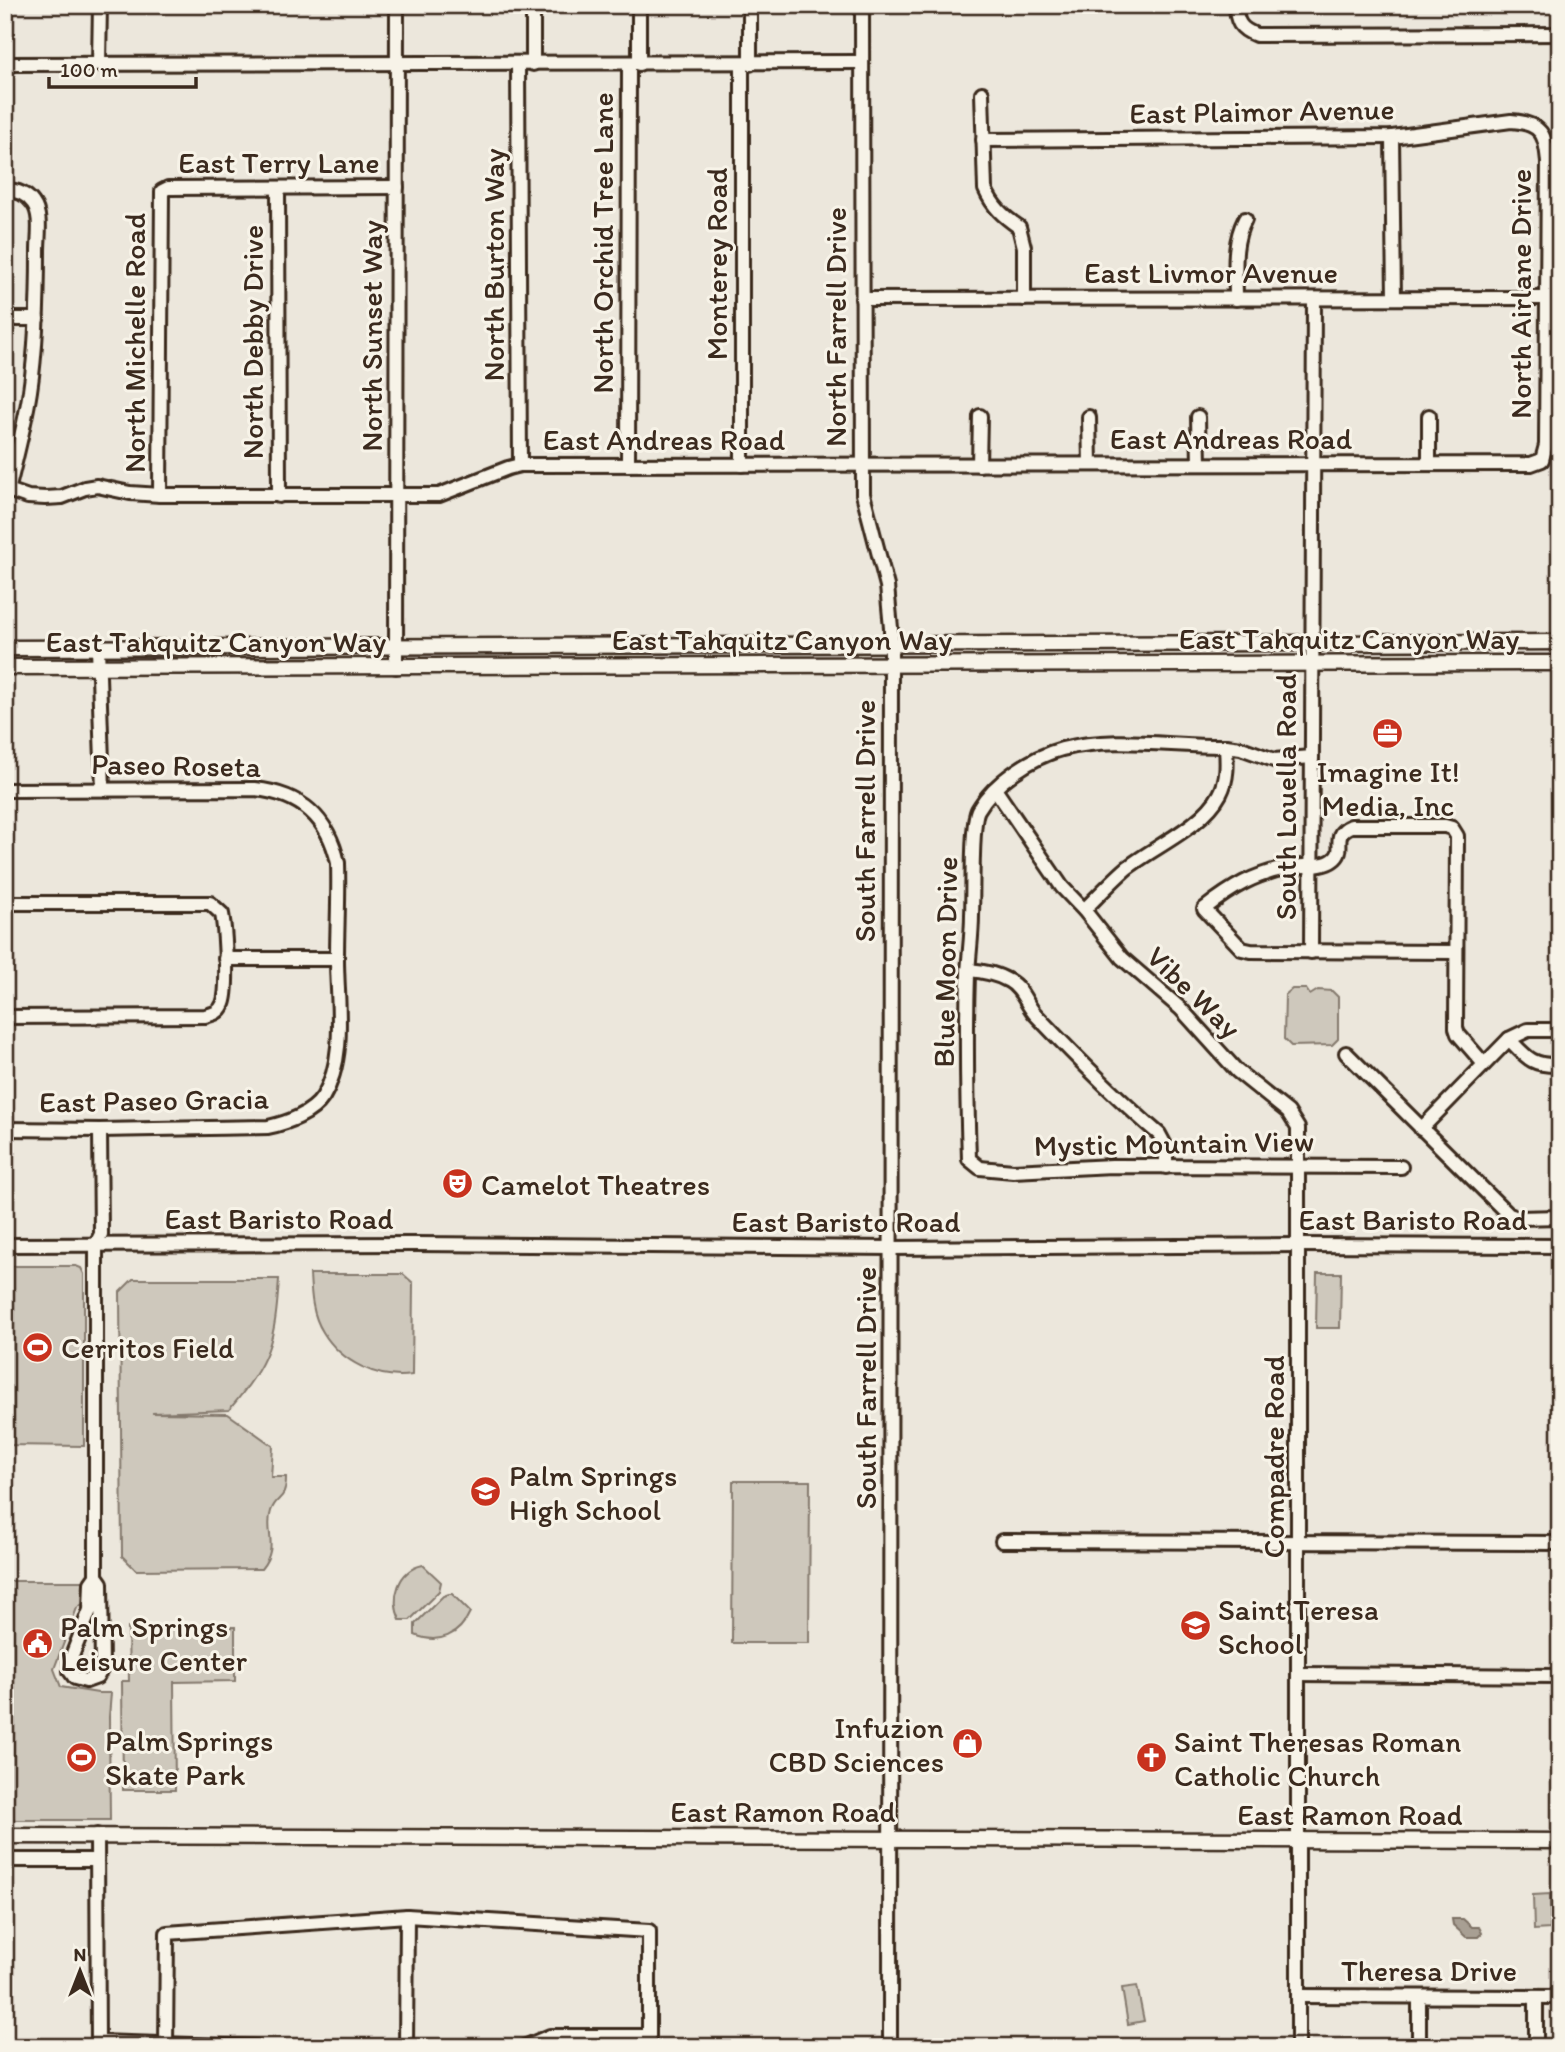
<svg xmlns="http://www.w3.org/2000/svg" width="1565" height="2052" font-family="Itim,sans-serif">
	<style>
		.green { fill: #cec8bc; stroke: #84796d; stroke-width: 2 }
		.water { fill: #a89f93; stroke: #7c7064; stroke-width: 2 }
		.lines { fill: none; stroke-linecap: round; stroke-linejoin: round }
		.minor-casing { stroke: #3b2a1e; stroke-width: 18 }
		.major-casing { stroke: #3b2a1e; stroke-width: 19 }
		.minor { stroke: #f7f3e8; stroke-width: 12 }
		.major { stroke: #f7f3e8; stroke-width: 14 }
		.labels { text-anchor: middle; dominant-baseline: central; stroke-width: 6; stroke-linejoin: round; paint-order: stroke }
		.street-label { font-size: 30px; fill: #3b2a1e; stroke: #f7f3e8 }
		.poi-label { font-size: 30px; fill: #3b2a1e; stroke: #f7f3e8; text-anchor: start }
	</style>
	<rect width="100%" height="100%" fill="#ece7dc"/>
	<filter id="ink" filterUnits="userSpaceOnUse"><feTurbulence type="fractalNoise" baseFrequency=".0143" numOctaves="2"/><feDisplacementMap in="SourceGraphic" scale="14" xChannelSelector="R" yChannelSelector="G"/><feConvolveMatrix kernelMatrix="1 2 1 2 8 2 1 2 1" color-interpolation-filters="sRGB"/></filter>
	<g filter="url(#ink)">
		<g class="green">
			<path d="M1292,989H1306L1310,995L1318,990L1332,991L1338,997V1039L1332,1045L1291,1046L1284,1039L1285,995Z"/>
			<path d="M5,1266H76L81,1268L84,1274V1446L5,1445Z"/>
			<path d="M1317,1273H1341L1340,1328H1316Z"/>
			<path d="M310,1274H403L413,1283L412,1375C378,1380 341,1362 323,1332C312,1315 311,1294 310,1274Z"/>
			<path d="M133,1279H279C275,1342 270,1361 229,1410L152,1413L228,1414L273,1446L271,1477H286C286,1503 277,1494 271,1511C264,1532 280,1546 261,1569L136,1570L122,1556L120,1292Z"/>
			<path d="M733,1481H810L809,1643H732Z"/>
			<path d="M423,1565L441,1582L439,1591L410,1620H400C390,1598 398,1570 423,1565Z"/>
			<path d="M5,1581H84L87,1585V1601L77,1608L54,1669L61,1687L98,1693H111L109,1717L110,1820H5Z"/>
			<path d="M449,1594H452L470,1612C460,1635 439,1645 415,1635V1624L443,1596Z"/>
			<path d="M235,1627V1681L174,1682L175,1790H123L122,1681H129L128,1628Z"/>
			<path d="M1550,1894V1929L1534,1930L1533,1895Z"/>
			<path d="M1137,1986L1144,2021L1128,2024L1122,1988Z"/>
		</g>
		<path class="water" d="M1452,1919H1463L1472,1927H1479L1482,1933L1478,1937H1466L1453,1925Z"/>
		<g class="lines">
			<defs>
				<g id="minor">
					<path d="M533,5V64"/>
					<path d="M750,5V64"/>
					<path d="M862,5L863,494L887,586L891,628L890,2047"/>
					<path d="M1236,5C1236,22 1240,29 1256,35L1560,34"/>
					<path d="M99,63L100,5"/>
					<path d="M5,64L862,62"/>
					<path d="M518,64L520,465"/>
					<path d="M639,64V5"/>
					<path d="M742,64V465"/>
					<path d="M982,93L985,189C993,207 1003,216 1019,227L1024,247V299"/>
					<path d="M1392,137L1394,298"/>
					<path d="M278,188L279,496"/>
					<path d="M5,190C16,190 26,193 33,203C42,215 38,236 38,251C38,297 37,344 30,391C25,424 16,458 8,491"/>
					<path d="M862,299L1560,298"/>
					<path d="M1236,299C1236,271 1232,244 1245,219"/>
					<path d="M5,319H37"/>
					<path d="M1089,417L1090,464"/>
					<path d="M1198,417L1199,464"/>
					<path d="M1429,464V416"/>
					<path d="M628,465L629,64"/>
					<path d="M979,465L980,416"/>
					<path d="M5,489L28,497L45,498L62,497L85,488L97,486L130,493L160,495H439L508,468L520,465L1531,464L1542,460L1546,445L1548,163C1546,135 1542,123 1511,121L1392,137L983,140"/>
					<path d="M160,495L162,191L168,188L397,187"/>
					<path d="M98,648L103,789"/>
					<path d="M396,667L397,5"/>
					<path d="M1312,757L1274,760L1241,748L1226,746C1172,747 1116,735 1062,749C1032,757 994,782 978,810C971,823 973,897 972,915C972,935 969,954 968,974C966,1035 967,1098 969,1159L980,1168L1013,1171L1112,1166L1401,1167"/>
					<path d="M995,789L1062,887L1084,910L1122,958L1181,1009L1237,1071L1288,1112L1298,1128V2047"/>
					<path d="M5,790L255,789C301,794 328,817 338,863C339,895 337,927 337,959C337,1003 347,1057 323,1097C312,1114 287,1123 268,1127L100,1130L5,1129"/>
					<path d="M5,903H210L222,914C225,930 229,990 223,1004C219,1013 213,1014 205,1016L5,1017"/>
					<path d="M1084,910C1098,896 1112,881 1127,868C1155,846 1203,826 1220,794C1228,779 1227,763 1226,746"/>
					<path d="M1311,952L1314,299"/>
					<path d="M1456,952L1251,951L1242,949L1204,909C1232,887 1254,874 1290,867C1303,865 1323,868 1333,860C1348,850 1329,835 1351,826H1445L1452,828L1457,836L1456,1028L1458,1034L1484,1064"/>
					<path d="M225,959H337"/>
					<path d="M968,970C982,971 996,973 1009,981C1022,988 1026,1004 1035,1014C1075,1056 1115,1097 1159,1134L1166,1147V1167"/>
					<path d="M1509,1039C1527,1058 1532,1066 1560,1065"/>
					<path d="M1346,1053L1509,1215L1518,1218L1560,1217"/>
					<path d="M1421,1129L1509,1039L1528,1030H1560"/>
					<path d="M5,1245L415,1244L891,1248L1299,1245L1560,1246"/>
					<path d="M1002,1541L1560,1543"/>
					<path d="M96,1576L101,1583L102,1668L97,1677L86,1681L75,1678L70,1671V1661L90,1610L91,1583L96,1576V1244L101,1234L100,1130"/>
					<path d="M1299,1674L1560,1676"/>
					<path d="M97,1835L98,2047"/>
					<path d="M5,1860H97"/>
					<path d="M1298,1996L1560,1997"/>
					<path d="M1536,1997V2047"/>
					<path d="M98,2042L256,2047"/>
					<path d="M166,2047L167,1933L407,1916L649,1931V2047"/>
					<path d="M406,2047L407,1916"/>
					<path d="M524,2047L550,2036H649"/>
					<path d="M1419,2047V1997"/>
				</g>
				<g id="major">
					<path d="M5,648L1560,642"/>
					<path d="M5,667L1560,663"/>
					<path d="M5,1836L1560,1841"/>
				</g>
			</defs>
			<use href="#minor" class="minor-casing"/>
			<use href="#major" class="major-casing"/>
			<use href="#minor" class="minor"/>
			<use href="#major" class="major"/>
		</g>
	</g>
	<defs>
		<symbol id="office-disc" viewBox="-11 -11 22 22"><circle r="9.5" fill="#c8321e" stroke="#f7f3e8"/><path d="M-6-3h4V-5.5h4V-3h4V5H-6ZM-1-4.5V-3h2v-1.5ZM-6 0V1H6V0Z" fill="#fff"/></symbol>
		<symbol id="theatre-disc" viewBox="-11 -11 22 22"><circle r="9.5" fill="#c8321e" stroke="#f7f3e8"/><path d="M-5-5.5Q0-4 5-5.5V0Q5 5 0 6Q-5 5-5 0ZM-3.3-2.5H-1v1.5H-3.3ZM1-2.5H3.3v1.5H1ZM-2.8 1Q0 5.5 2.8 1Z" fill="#fff"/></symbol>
		<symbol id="stadium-disc" viewBox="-11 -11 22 22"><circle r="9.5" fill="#c8321e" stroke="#f7f3e8"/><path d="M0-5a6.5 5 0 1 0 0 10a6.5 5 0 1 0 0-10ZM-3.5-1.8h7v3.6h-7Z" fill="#fff"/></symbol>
		<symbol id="school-disc" viewBox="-11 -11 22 22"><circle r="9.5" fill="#c8321e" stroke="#f7f3e8"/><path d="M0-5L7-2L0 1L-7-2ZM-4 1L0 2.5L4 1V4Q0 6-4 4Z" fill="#fff"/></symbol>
		<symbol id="civic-disc" viewBox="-11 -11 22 22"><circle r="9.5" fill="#c8321e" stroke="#f7f3e8"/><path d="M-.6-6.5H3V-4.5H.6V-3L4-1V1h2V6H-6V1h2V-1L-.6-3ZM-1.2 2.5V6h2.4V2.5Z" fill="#fff"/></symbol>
		<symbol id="shop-disc" viewBox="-11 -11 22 22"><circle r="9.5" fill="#c8321e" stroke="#f7f3e8"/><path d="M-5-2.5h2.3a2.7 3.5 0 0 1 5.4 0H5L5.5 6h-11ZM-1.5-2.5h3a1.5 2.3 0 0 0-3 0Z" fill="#fff"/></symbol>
		<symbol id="church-disc" viewBox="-11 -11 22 22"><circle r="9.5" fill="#c8321e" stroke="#f7f3e8"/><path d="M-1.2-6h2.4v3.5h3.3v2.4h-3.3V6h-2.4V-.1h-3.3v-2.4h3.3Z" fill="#fff"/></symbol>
	</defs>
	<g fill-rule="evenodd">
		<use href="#office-disc" x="1370" y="716" width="35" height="35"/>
		<use href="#theatre-disc" x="440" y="1166" width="35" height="35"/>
		<use href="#stadium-disc" x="20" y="1330" width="35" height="35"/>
		<use href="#school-disc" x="468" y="1474" width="35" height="35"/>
		<use href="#school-disc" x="1178" y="1608" width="35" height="35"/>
		<use href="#civic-disc" x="20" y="1626" width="35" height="35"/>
		<use href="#shop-disc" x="950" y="1726" width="35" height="35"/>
		<use href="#stadium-disc" x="64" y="1740" width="35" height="35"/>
		<use href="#church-disc" x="1134" y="1740" width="35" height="35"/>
	</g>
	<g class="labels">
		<g class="street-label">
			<text transform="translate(1262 111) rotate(-1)">East Plaimor Avenue</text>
			<text x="279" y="162">East Terry Lane</text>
			<text transform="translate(602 243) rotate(-90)">North Orchid Tree Lane</text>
			<text transform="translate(716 264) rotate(-90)">Monterey Road</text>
			<text transform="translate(493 265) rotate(-90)">North Burton Way</text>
			<text x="1211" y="272">East Livmor Avenue</text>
			<text transform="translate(1520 294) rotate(-90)">North Airlane Drive</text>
			<text transform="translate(835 327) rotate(-90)">North Farrell Drive</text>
			<text transform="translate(371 336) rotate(-90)">North Sunset Way</text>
			<text transform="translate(252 342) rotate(-90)">North Debby Drive</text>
			<text transform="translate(134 343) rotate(-90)">North Michelle Road</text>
			<text x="1231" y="438">East Andreas Road</text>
			<text x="664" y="439">East Andreas Road</text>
			<text x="1349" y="638">East Tahquitz Canyon Way</text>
			<text x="782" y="639">East Tahquitz Canyon Way</text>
			<text x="216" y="641">East Tahquitz Canyon Way</text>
			<text transform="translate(176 765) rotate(1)">Paseo Roseta</text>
			<text transform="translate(1285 797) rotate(-90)">South Louella Road</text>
			<text transform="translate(864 821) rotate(-90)">South Farrell Drive</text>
			<text transform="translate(945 962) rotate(-89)">Blue Moon Drive</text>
			<text transform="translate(1194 992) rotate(44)">Vibe Way</text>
			<text transform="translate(154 1100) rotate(-1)">East Paseo Gracia</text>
			<text transform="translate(1174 1143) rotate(-1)">Mystic Mountain View</text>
			<text x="279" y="1218">East Baristo Road</text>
			<text x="1413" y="1219">East Baristo Road</text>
			<text x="846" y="1221">East Baristo Road</text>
			<text transform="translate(865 1388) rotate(-90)">South Farrell Drive</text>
			<text transform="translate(1273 1457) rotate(-90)">Compadre Road</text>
			<text x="783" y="1811">East Ramon Road</text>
			<text x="1350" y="1814">East Ramon Road</text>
			<text x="1429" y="1970">Theresa Drive</text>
		</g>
		<g class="poi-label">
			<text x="1388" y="771" text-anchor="middle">Imagine It!<tspan x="1388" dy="34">Media, Inc</tspan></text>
			<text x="481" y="1184">Camelot Theatres</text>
			<text x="61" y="1347">Cerritos Field</text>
			<text x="509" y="1475">Palm Springs<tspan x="509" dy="34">High School</tspan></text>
			<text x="1218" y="1609">Saint Teresa<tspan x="1218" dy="34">School</tspan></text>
			<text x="60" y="1626">Palm Springs<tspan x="60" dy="34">Leisure Center</tspan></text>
			<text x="944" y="1727" text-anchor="end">Infuzion<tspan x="944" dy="34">CBD Sciences</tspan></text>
			<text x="105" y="1740">Palm Springs<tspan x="105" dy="34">Skate Park</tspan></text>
			<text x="1174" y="1741">Saint Theresas Roman<tspan x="1174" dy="34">Catholic Church</tspan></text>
		</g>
	</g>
	<rect width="1565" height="2052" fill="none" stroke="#f7f3e8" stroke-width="28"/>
	<rect x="14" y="14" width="1537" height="2024" fill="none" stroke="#3b2a1e" stroke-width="2.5" filter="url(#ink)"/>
	<g transform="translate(80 1971)" stroke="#f7f3e8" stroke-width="5" paint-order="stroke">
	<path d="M0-5L12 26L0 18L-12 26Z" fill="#3b2a1e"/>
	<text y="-10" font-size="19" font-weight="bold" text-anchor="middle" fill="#3b2a1e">N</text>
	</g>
	<path d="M49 77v10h147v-10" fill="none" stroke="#3b2a1e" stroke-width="3.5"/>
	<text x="60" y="77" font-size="21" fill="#3b2a1e" stroke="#f7f3e8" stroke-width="5" paint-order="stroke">100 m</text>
</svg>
